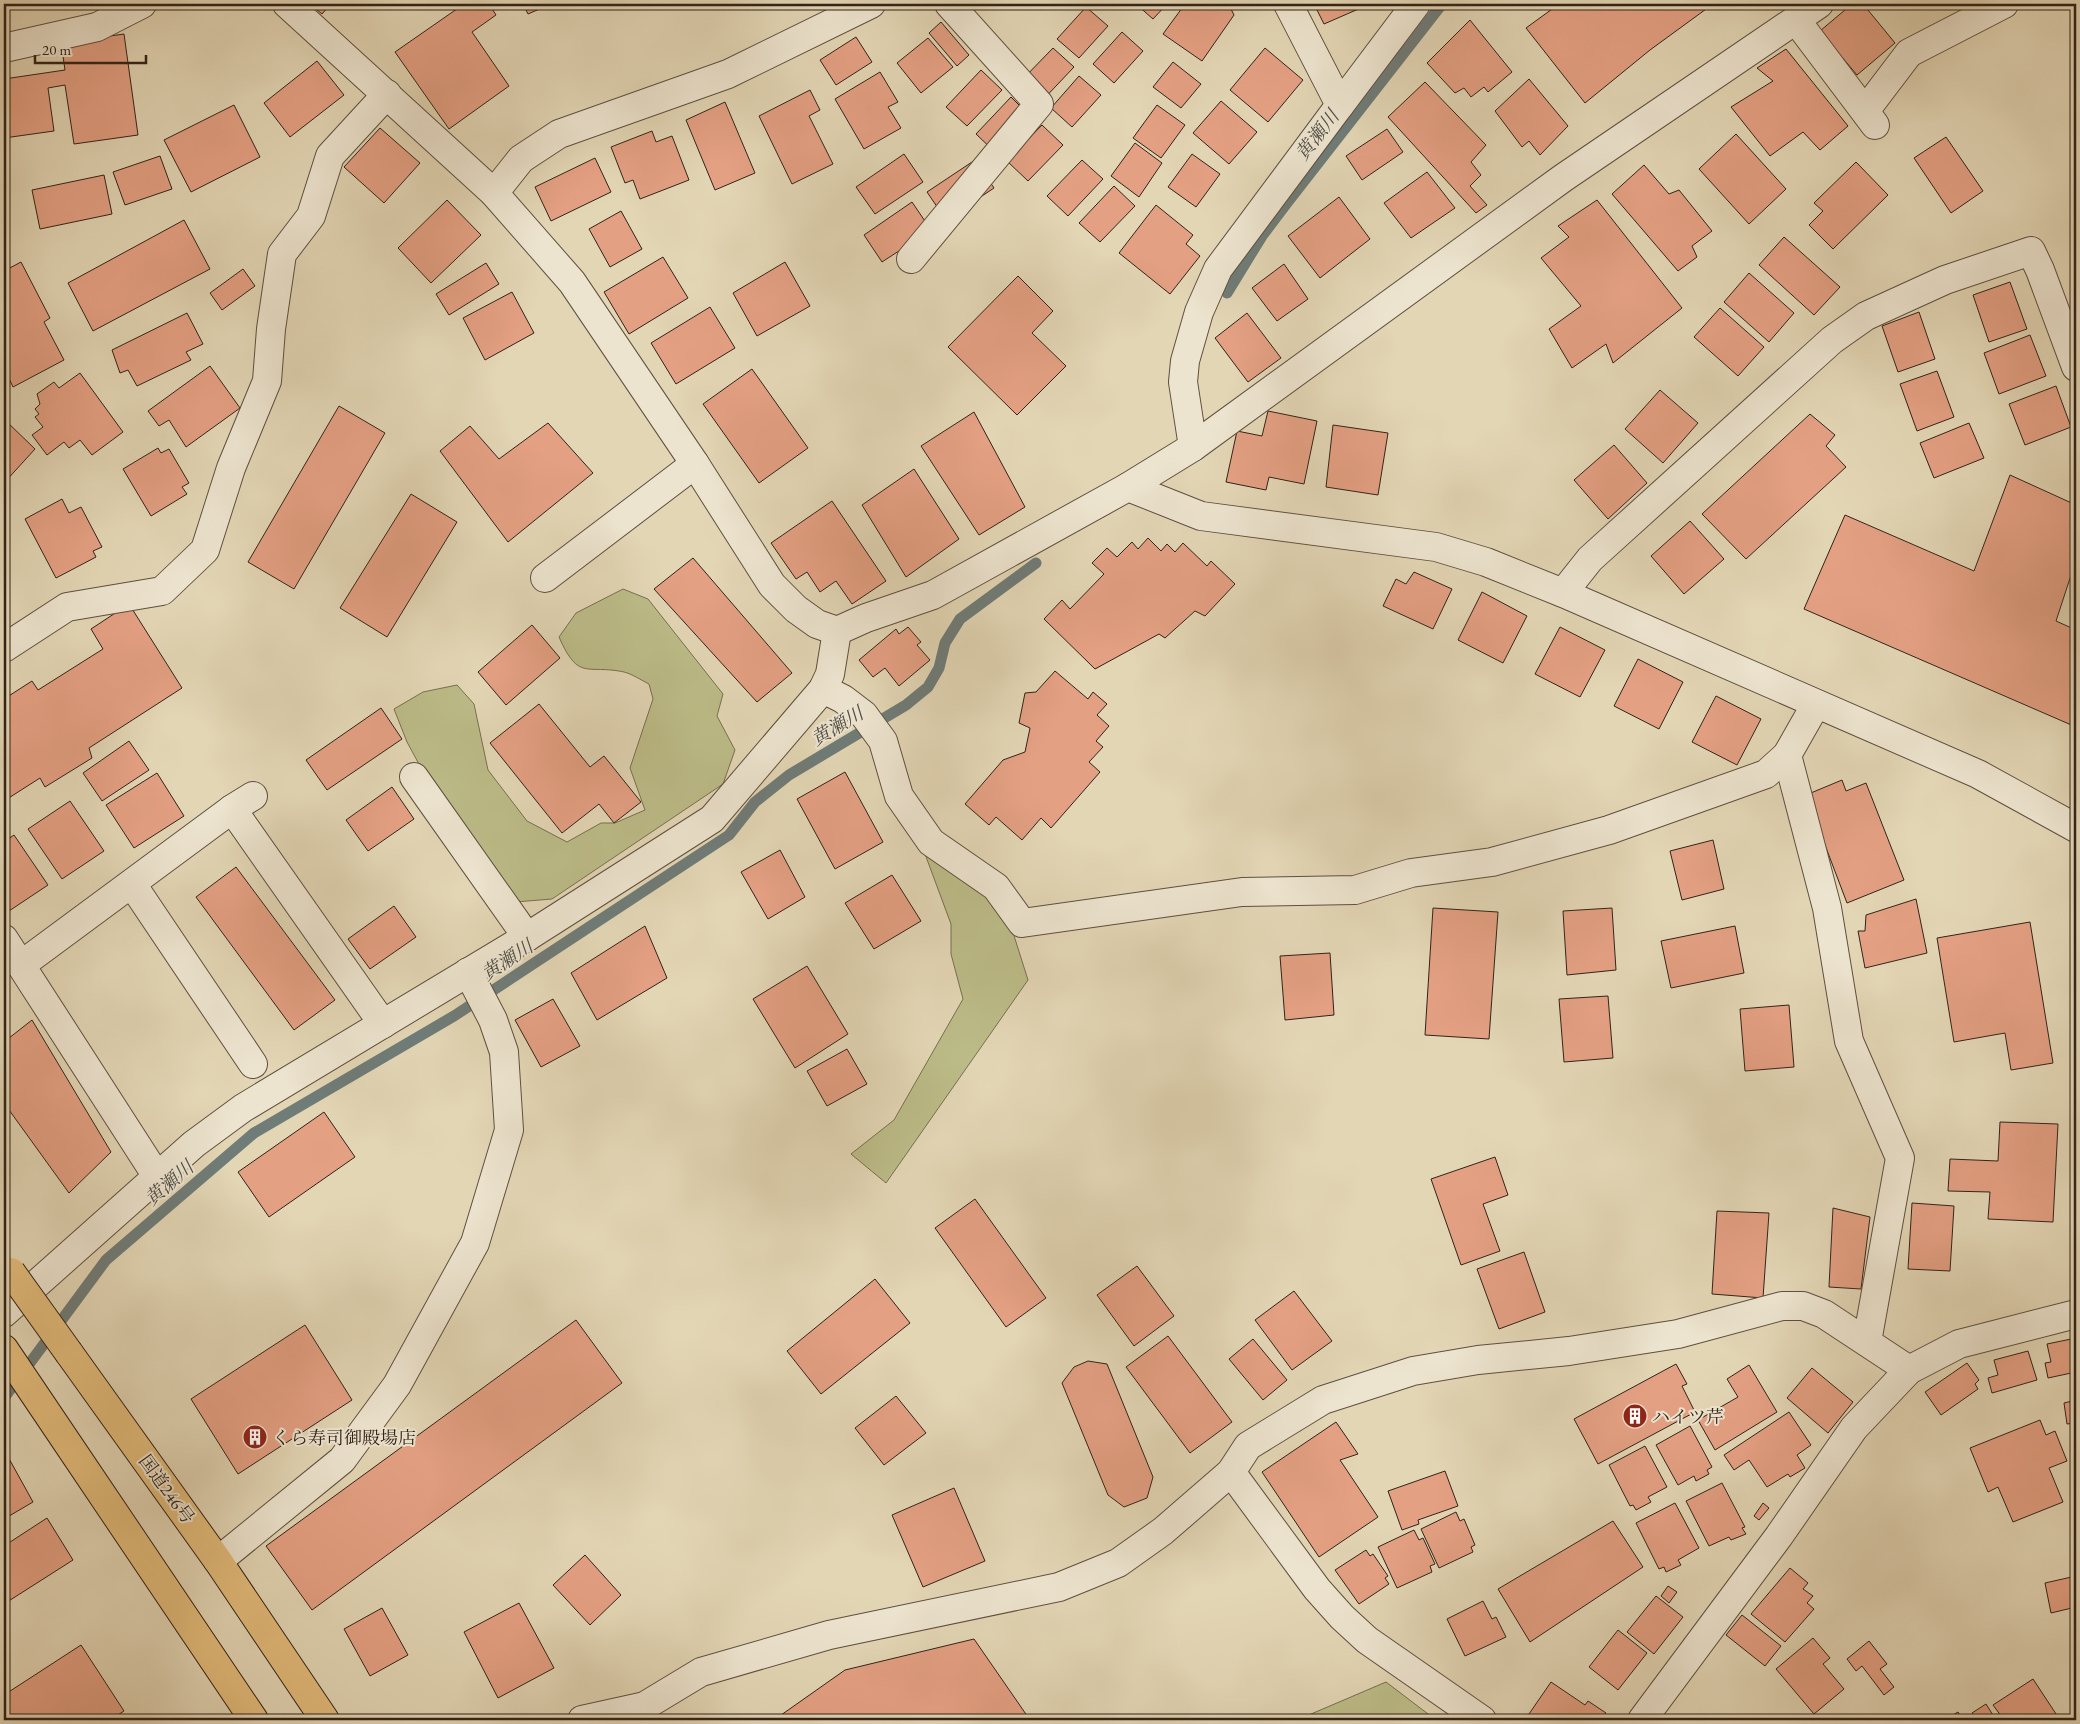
<svg xmlns="http://www.w3.org/2000/svg" width="2080" height="1724" font-family="'EB Garamond','Noto Serif JP',serif">
	<style>
		.green { fill: #bcbc88; stroke: #767050 }
		.lines { fill: none; stroke-linecap: round; stroke-linejoin: round }
		.stream { stroke: #6f7c78; stroke-width: 11 }
		.building { fill: #e4a083; stroke: #312319 }
		.minor-casing { stroke: #5e5040; stroke-width: 30 }
		.highway-casing { stroke: #312319; stroke-width: 30 }
		.minor { stroke: #ede4cf; stroke-width: 28 }
		.highway { stroke: #e2bb7a; stroke-width: 28 }
		.highway-bridge-casing { stroke: #312319; stroke-width: 30; stroke-linecap: butt }
		.highway-bridge { stroke: #e2bb7a; stroke-width: 28 }
		.labels { text-anchor: middle; dominant-baseline: central; stroke-width: 4; stroke-linejoin: round; paint-order: stroke }
		.poi-label { font-size: 18px; fill: #312319; stroke: #ede4cf; text-anchor: start }
		.street-label { font-size: 18px; fill: #312319; stroke: #ede4cf }
		.water-label { font-size: 19px; font-style: italic; fill: #504f48; stroke: #ede4cf }
	</style>
	<rect width="100%" height="100%" fill="#e3d6b5"/>
	<filter id="stains"><feTurbulence type="fractalNoise" baseFrequency=".004" numOctaves="4"/><feColorMatrix values="0 0 0 0 .2 0 0 0 0 .09 0 0 0 0 .02 0 0 0 .5 -.17"/></filter>
	<radialGradient id="worn" r=".72"><stop offset=".6" stop-color="#630" stop-opacity="0"/><stop offset="1" stop-color="#630" stop-opacity=".3"/></radialGradient>
	<g class="green">
		<path d="M623,589L648,599L723,694L717,716L735,750L723,784L552,899L515,902L440,803L407,742L394,709L423,692L457,685L474,704L488,770L527,821L567,842L601,823H615L645,810L630,768L653,699L649,684C641,680 632,674 624,672C586,664 579,682 559,637L576,613Z"/>
		<path d="M925,854L984,889L1010,923L1028,980L886,1183L851,1154L894,1120L963,999L951,954V924Z"/>
		<path d="M1386,1682L1436,1720H1297Z"/>
	</g>
	<g class="lines">
		<g class="stream">
			<path d="M1227,293L1262,236L1287,203L1442,4"/>
			<path d="M4,1398L106,1260L254,1133L454,1016L729,835L755,802L789,775L906,705L928,687L939,668L945,643L960,619L1036,563"/>
		</g>
	</g>
	<g class="building">
		<path d="M310,4H331L322,14Z"/>
		<path d="M464,4H489L496,15L472,32L509,86L449,129L395,52Z"/>
		<path d="M523,4H551L528,14Z"/>
		<path d="M1136,4H1167L1153,19Z"/>
		<path d="M1185,4H1235L1231,9L1234,15L1202,61L1163,34Z"/>
		<path d="M1314,4H1370L1324,24Z"/>
		<path d="M1559,4H1713L1650,50L1585,103L1526,28Z"/>
		<path d="M1852,4H1863L1895,43L1857,75L1820,31Z"/>
		<path d="M1086,7L1108,26L1079,58L1057,39Z"/>
		<path d="M1470,20L1512,72L1488,92L1484,87L1471,97L1464,88L1455,93L1427,63Z"/>
		<path d="M941,22L969,55L957,66L929,33Z"/>
		<path d="M1122,32L1143,51L1114,83L1093,64Z"/>
		<path d="M124,34L138,135L74,144L65,85L48,88L54,131L4,138V79L65,70L61,43Z"/>
		<path d="M856,37L872,62L836,85L820,60Z"/>
		<path d="M928,38L953,67L921,93L897,63Z"/>
		<path d="M1053,48L1074,67L1039,104L1018,84Z"/>
		<path d="M1265,48L1303,80L1268,122L1230,90Z"/>
		<path d="M1786,49L1848,126L1820,150L1803,132L1770,156L1731,107L1773,81L1757,68Z"/>
		<path d="M317,61L344,95L290,137L264,103Z"/>
		<path d="M1173,62L1201,84L1181,108L1153,87Z"/>
		<path d="M981,70L1002,90L967,126L946,107Z"/>
		<path d="M880,72L898,102L888,107L901,128L864,149L835,99Z"/>
		<path d="M1079,76L1101,95L1072,127L1051,108Z"/>
		<path d="M1529,79L1568,126L1540,155L1529,141L1522,147L1495,111Z"/>
		<path d="M1425,82L1486,145L1471,162L1481,175L1470,186L1487,205L1476,213L1388,117Z"/>
		<path d="M810,90L820,110L809,116L833,164L792,184L759,116Z"/>
		<path d="M1011,97L1032,118L997,154L976,134Z"/>
		<path d="M1221,101L1257,132L1229,164L1193,133Z"/>
		<path d="M725,102L755,173L715,190L686,120Z"/>
		<path d="M234,105L260,157L191,192L164,140Z"/>
		<path d="M1157,105L1185,125L1161,158L1133,138Z"/>
		<path d="M1042,125L1063,145L1028,181L1007,161Z"/>
		<path d="M380,128L420,163L384,203L344,167Z"/>
		<path d="M1387,129L1403,152L1362,180L1346,156Z"/>
		<path d="M652,131L656,142L672,136L689,180L640,199L633,180L625,183L611,147Z"/>
		<path d="M1736,134L1786,189L1749,224L1699,169Z"/>
		<path d="M1946,137L1983,191L1951,213L1914,158Z"/>
		<path d="M1135,143L1162,163L1139,197L1111,176Z"/>
		<path d="M904,154L923,182L875,214L856,187Z"/>
		<path d="M1192,154L1220,174L1196,207L1168,187Z"/>
		<path d="M160,156L172,189L125,205L113,172Z"/>
		<path d="M595,158L611,192L551,221L535,187Z"/>
		<path d="M975,160L994,188L946,220L927,192Z"/>
		<path d="M1082,160L1103,179L1068,216L1047,196Z"/>
		<path d="M1856,162L1888,195L1833,249L1809,225L1823,211L1814,203Z"/>
		<path d="M1644,165L1669,194L1679,190L1712,231L1692,246L1697,257L1678,271L1612,194Z"/>
		<path d="M1427,172L1455,208L1411,238L1384,203Z"/>
		<path d="M104,175L112,214L40,229L32,190Z"/>
		<path d="M1114,186L1135,206L1100,242L1079,223Z"/>
		<path d="M1339,197L1370,239L1320,278L1288,236Z"/>
		<path d="M447,200L481,235L431,283L398,248Z"/>
		<path d="M1597,200L1682,308L1613,363L1606,344L1572,368L1549,329L1581,306L1541,258L1569,237L1558,226Z"/>
		<path d="M912,202L931,230L882,262L864,235Z"/>
		<path d="M1156,205L1193,235L1186,244L1200,256L1170,294L1119,253Z"/>
		<path d="M621,211L642,249L610,267L589,229Z"/>
		<path d="M184,220L210,269L93,331L68,283Z"/>
		<path d="M1784,237L1840,287L1814,315L1759,265Z"/>
		<path d="M663,257L688,298L629,334L604,292Z"/>
		<path d="M21,262L50,318L44,322L64,360L13,387L4,368V271Z"/>
		<path d="M785,262L810,306L757,336L733,293Z"/>
		<path d="M486,263L499,284L449,315L436,294Z"/>
		<path d="M1284,264L1308,299L1277,321L1252,288Z"/>
		<path d="M243,269L255,286L222,310L210,293Z"/>
		<path d="M1749,273L1794,313L1769,342L1724,302Z"/>
		<path d="M1018,276L1053,311L1032,333L1066,366L1017,415L948,347Z"/>
		<path d="M2010,282L2027,329L1989,342L1973,295Z"/>
		<path d="M512,292L534,333L485,360L463,318Z"/>
		<path d="M710,307L735,348L676,384L651,343Z"/>
		<path d="M1720,308L1764,347L1738,376L1694,337Z"/>
		<path d="M1919,312L1935,359L1898,372L1882,326Z"/>
		<path d="M187,313L203,344L186,352L191,360L137,386L128,370L120,373L112,350Z"/>
		<path d="M1247,313L1281,358L1248,382L1215,338Z"/>
		<path d="M2030,335L2046,376L1999,394L1984,353Z"/>
		<path d="M210,366L240,408L186,447L169,420L159,426L148,411Z"/>
		<path d="M752,369L808,448L759,483L703,404Z"/>
		<path d="M1937,371L1954,417L1917,431L1900,384Z"/>
		<path d="M80,373L123,432L92,455L80,440L69,448L64,442L47,455L32,435L43,427L35,417L39,414L35,409L40,404L37,394L54,382L59,388Z"/>
		<path d="M2056,386L2071,427L2025,445L2009,404Z"/>
		<path d="M1660,390L1698,423L1663,463L1625,429Z"/>
		<path d="M339,406L385,433L294,589L248,562Z"/>
		<path d="M1268,411L1317,421L1304,484L1269,477L1266,490L1226,482L1237,431L1262,436Z"/>
		<path d="M974,412L1025,507L979,535L921,446Z"/>
		<path d="M1810,414L1835,435L1826,446L1846,467L1746,559L1702,514Z"/>
		<path d="M4,419L35,449L4,483Z"/>
		<path d="M548,423L593,473L508,542L440,451L470,426L499,459Z"/>
		<path d="M1969,423L1984,458L1934,478L1920,443Z"/>
		<path d="M1333,425L1388,433L1378,495L1326,487Z"/>
		<path d="M1614,445L1647,483L1608,519L1574,480Z"/>
		<path d="M158,448L161,453L169,449L189,483L182,487L187,494L151,516L123,469Z"/>
		<path d="M914,469L959,539L906,577L862,505Z"/>
		<path d="M2010,475L2076,505V560L2056,621L2076,630V727L1804,609L1845,515L1974,571Z"/>
		<path d="M411,494L457,522L387,637L340,608Z"/>
		<path d="M62,499L69,513L81,507L102,547L93,551L96,557L56,578L25,519Z"/>
		<path d="M832,501L886,581L852,604L836,581L820,592L807,572L796,579L771,543Z"/>
		<path d="M1690,521L1724,559L1684,594L1651,556Z"/>
		<path d="M1148,538L1161,551L1167,544L1175,552L1183,543L1207,566L1211,561L1235,584L1205,616L1195,611L1165,638L1159,634L1095,669L1044,619L1062,600L1070,609L1104,574L1092,563L1107,548L1117,557L1132,542L1138,549Z"/>
		<path d="M693,558L792,673L757,702L654,589Z"/>
		<path d="M1414,572L1452,589L1433,629L1383,606L1396,579L1406,584Z"/>
		<path d="M1482,592L1527,616L1503,663L1458,640Z"/>
		<path d="M129,604L182,688L89,748L92,758L45,787L40,778L4,801V699L32,681L38,690L103,649L91,629Z"/>
		<path d="M532,625L560,658L506,705L478,672Z"/>
		<path d="M908,627L921,642L917,645L930,660L899,686L885,668L873,677L859,660L896,629L899,634Z"/>
		<path d="M1560,627L1605,650L1580,697L1535,674Z"/>
		<path d="M1638,659L1683,682L1659,729L1614,706Z"/>
		<path d="M1055,671L1088,699L1093,692L1107,704L1097,715L1109,726L1096,741L1103,747L1089,762L1100,772L1051,828L1041,818L1022,840L996,817L989,825L965,804L1003,760L1025,752L1030,728L1019,723L1025,693L1036,692Z"/>
		<path d="M1716,696L1761,719L1737,765L1692,742Z"/>
		<path d="M539,704L590,767L604,756L641,802L614,823L599,804L562,833L490,743Z"/>
		<path d="M381,708L402,739L327,790L306,760Z"/>
		<path d="M129,741L149,770L102,801L83,773Z"/>
		<path d="M845,772L883,842L835,869L797,799Z"/>
		<path d="M157,773L184,816L134,848L106,805Z"/>
		<path d="M1842,780L1846,791L1866,783L1904,880L1847,903L1806,795Z"/>
		<path d="M392,787L414,819L368,851L346,820Z"/>
		<path d="M70,801L104,851L62,879L28,829Z"/>
		<path d="M14,835L48,885L6,913L4,910V842Z"/>
		<path d="M1713,840L1724,889L1682,900L1670,851Z"/>
		<path d="M780,850L805,897L768,919L741,872Z"/>
		<path d="M236,867L335,1000L294,1030L196,897Z"/>
		<path d="M892,875L921,921L874,949L845,903Z"/>
		<path d="M1916,899L1927,953L1865,968L1858,931H1865L1866,915Z"/>
		<path d="M394,906L416,937L370,969L348,939Z"/>
		<path d="M1433,908L1498,912L1489,1039L1425,1035Z"/>
		<path d="M1612,908L1616,970L1567,975L1563,911Z"/>
		<path d="M2030,922L2053,1063L2011,1070L2005,1033L1954,1042L1937,938Z"/>
		<path d="M645,926L667,978L597,1020L571,973Z"/>
		<path d="M1735,926L1744,973L1671,988L1661,941Z"/>
		<path d="M1330,953L1334,1015L1285,1020L1280,956Z"/>
		<path d="M807,966L848,1034L795,1068L753,999Z"/>
		<path d="M1608,996L1613,1058L1564,1062L1559,999Z"/>
		<path d="M553,999L580,1046L541,1067L515,1020Z"/>
		<path d="M1789,1005L1794,1067L1745,1071L1740,1009Z"/>
		<path d="M32,1020L111,1152L69,1193L4,1103V1042Z"/>
		<path d="M847,1049L867,1084L827,1106L807,1071Z"/>
		<path d="M324,1112L355,1157L269,1217L238,1172Z"/>
		<path d="M2000,1122L2058,1124L2053,1222L1988,1219L1990,1192L1948,1191L1950,1159L1998,1161Z"/>
		<path d="M1495,1157L1508,1195L1483,1204L1500,1251L1461,1265L1431,1179Z"/>
		<path d="M975,1199L1046,1298L1006,1327L935,1228Z"/>
		<path d="M1912,1203L1954,1206L1950,1271L1908,1269Z"/>
		<path d="M1833,1208L1870,1217L1861,1289L1829,1287Z"/>
		<path d="M1717,1211L1769,1213L1763,1298L1712,1294Z"/>
		<path d="M1524,1252L1545,1312L1499,1329L1477,1269Z"/>
		<path d="M1137,1266L1174,1316L1134,1346L1097,1295Z"/>
		<path d="M875,1279L910,1323L821,1394L787,1351Z"/>
		<path d="M1294,1291L1332,1341L1292,1370L1255,1320Z"/>
		<path d="M576,1320L622,1383L312,1610L266,1546Z"/>
		<path d="M305,1325L352,1400L238,1474L191,1399Z"/>
		<path d="M1168,1336L1232,1422L1190,1453L1126,1367Z"/>
		<path d="M2076,1338V1372L2048,1378L2045,1363L2051,1362L2047,1344Z"/>
		<path d="M1253,1339L1287,1380L1263,1400L1229,1359Z"/>
		<path d="M2028,1351L2037,1380L1992,1393L1988,1378L1998,1375L1994,1360Z"/>
		<path d="M1088,1361L1107,1364L1153,1477L1147,1498L1124,1507L1108,1495L1062,1383L1074,1367Z"/>
		<path d="M1967,1363L1979,1380L1975,1384L1978,1389L1941,1415L1925,1392Z"/>
		<path d="M1676,1364L1687,1384L1682,1386L1695,1412L1598,1464L1574,1419Z"/>
		<path d="M1749,1365L1777,1412L1715,1450L1698,1420L1738,1397L1727,1379Z"/>
		<path d="M1812,1368L1853,1402L1828,1433L1787,1398Z"/>
		<path d="M896,1396L926,1433L884,1465L855,1428Z"/>
		<path d="M2076,1400V1423L2067,1424L2064,1403Z"/>
		<path d="M1789,1412L1811,1445L1797,1455L1805,1468L1790,1477L1788,1474L1767,1487L1749,1460L1734,1470L1724,1455Z"/>
		<path d="M2040,1420L2046,1435L2055,1431L2067,1461L2049,1468L2063,1502L2013,1522L1998,1487L1988,1492L1970,1448Z"/>
		<path d="M1336,1422L1358,1454L1340,1460L1378,1517L1319,1557L1262,1472Z"/>
		<path d="M1690,1426L1712,1467L1707,1470L1709,1474L1696,1481L1694,1476L1678,1485L1656,1445Z"/>
		<path d="M1645,1446L1667,1487L1648,1497L1651,1502L1636,1510L1633,1505L1630,1506L1609,1465Z"/>
		<path d="M7,1455L33,1502L4,1519V1457Z"/>
		<path d="M1445,1471L1458,1506L1418,1520L1419,1524L1402,1530L1388,1491Z"/>
		<path d="M1722,1483L1745,1527L1742,1528L1746,1534L1731,1540L1729,1537L1709,1546L1686,1501Z"/>
		<path d="M954,1488L985,1561L923,1587L892,1515Z"/>
		<path d="M1675,1503L1699,1548L1678,1560L1681,1565L1666,1572L1664,1567L1659,1569L1636,1523Z"/>
		<path d="M1763,1503L1769,1508L1759,1520L1754,1516Z"/>
		<path d="M1456,1512L1460,1521L1464,1519L1475,1545L1471,1547L1473,1552L1439,1568L1421,1529Z"/>
		<path d="M47,1518L73,1560L4,1604V1546Z"/>
		<path d="M1613,1521L1643,1567L1530,1642L1498,1589Z"/>
		<path d="M1414,1530L1419,1540L1423,1538L1435,1564L1430,1566L1432,1572L1397,1588L1378,1547Z"/>
		<path d="M1366,1550L1370,1556L1373,1554L1388,1576L1385,1578L1389,1584L1359,1604L1335,1570Z"/>
		<path d="M585,1555L621,1595L590,1625L553,1585Z"/>
		<path d="M1790,1568L1808,1583L1803,1589L1813,1596L1807,1603L1814,1609L1785,1642L1751,1614Z"/>
		<path d="M2076,1576V1607L2051,1613L2045,1583Z"/>
		<path d="M1668,1586L1677,1592L1669,1603L1661,1596Z"/>
		<path d="M1656,1596L1683,1617L1654,1654L1627,1632Z"/>
		<path d="M1483,1601L1492,1619L1496,1617L1506,1637L1465,1656L1447,1619Z"/>
		<path d="M519,1603L554,1668L498,1698L464,1632Z"/>
		<path d="M382,1608L408,1655L370,1676L344,1629Z"/>
		<path d="M1742,1615L1781,1646L1765,1666L1726,1635Z"/>
		<path d="M1618,1630L1647,1653L1618,1690L1589,1667Z"/>
		<path d="M1813,1638L1830,1658L1823,1664L1844,1689L1814,1714L1776,1669Z"/>
		<path d="M974,1639L1030,1720H774L845,1670Z"/>
		<path d="M1869,1641L1887,1664L1880,1669L1894,1687L1884,1695L1862,1666L1856,1671L1847,1659Z"/>
		<path d="M81,1645L124,1711L110,1720H4V1695Z"/>
		<path d="M2033,1679L2060,1720H2004L1993,1705Z"/>
		<path d="M1551,1682L1585,1705L1588,1701L1606,1713L1602,1717L1606,1720H1539L1529,1714Z"/>
		<path d="M1986,1704L1996,1720H1977L1972,1713Z"/>
		<path d="M1958,1712L1963,1720H1944Z"/>
	</g>
	<g class="lines">
		<defs>
			<g id="minor">
				<path d="M287,4L494,193L572,282L695,464L772,585L796,609L817,624L837,631L866,618L933,595L1128,487L1201,516L1436,547L1486,562L1563,593L1978,774L2076,828"/>
				<path d="M1796,20L1875,125"/>
				<path d="M4,48L97,27L142,4"/>
				<path d="M1340,105L1416,4"/>
				<path d="M1865,111L1909,53L2004,4"/>
				<path d="M494,193L521,159L559,134L728,74L871,4"/>
				<path d="M911,259L1039,104L949,4"/>
				<path d="M1193,447L1183,382L1185,361L1199,312L1218,269L1340,105L1288,4"/>
				<path d="M1128,487L1193,447L1563,178L1819,4"/>
				<path d="M545,578L695,464"/>
				<path d="M1563,593L1590,559L1832,340L1866,316L1945,280L2031,251L2040,270L2076,367"/>
				<path d="M4,648L67,607L162,591L205,550L231,468L267,381L271,329L282,254L311,216L330,156L387,94"/>
				<path d="M823,689L843,699L864,715L883,741L899,796L931,842L996,887L1022,923L1242,892L1355,890L1411,873L1492,862L1609,830L1766,774L1787,755L1816,704"/>
				<path d="M1787,755L1827,908L1849,1041L1900,1158L1867,1342"/>
				<path d="M414,777L527,937"/>
				<path d="M232,809L383,1024"/>
				<path d="M132,884L253,1064"/>
				<path d="M4,939L158,1178"/>
				<path d="M21,965L232,809L253,796"/>
				<path d="M4,1313L194,1144L243,1108L527,937L712,819L823,689L830,674L837,631"/>
				<path d="M1231,1472L1317,1589L1342,1617L1367,1640L1482,1720"/>
				<path d="M218,1561L342,1460L397,1385L475,1243L509,1130L504,1052L493,1020L468,972"/>
				<path d="M582,1720L641,1707"/>
				<path d="M624,1720L643,1707L701,1672L829,1635L1059,1587L1118,1563L1163,1531L1231,1472L1248,1446L1323,1400L1413,1371L1478,1360L1569,1351L1678,1334L1782,1306H1803L1824,1314L1909,1370"/>
				<path d="M1642,1720L1779,1536L1854,1428L1909,1370L1959,1344L2076,1314"/>
			</g>
			<g id="highway">
				<path d="M4,1349L254,1720"/>
				<path d="M69,1353L218,1561L325,1720"/>
			</g>
		</defs>
		<use href="#minor" class="minor-casing"/>
		<use href="#highway" class="highway-casing"/>
		<use href="#minor" class="minor"/>
		<use href="#highway" class="highway"/>
		<defs>
			<path id="highway-bridge" d="M11,1272L69,1353"/>
		</defs>
		<use href="#highway-bridge" class="highway-bridge-casing"/>
		<use href="#highway-bridge" class="highway-bridge"/>
	</g>
	<defs>
		<symbol id="building-disc" viewBox="-11 -11 22 22"><circle r="9.5" fill="#8f2418" stroke="#ede4cf"/><path d="M-4-6H4V6H1V3H-1V6H-4ZM-2.5-4.3h1.7v1.8h-1.7ZM.8-4.3h1.7v1.8H.8ZM-2.5-1h1.7V.8h-1.7ZM.8-1h1.7V.8H.8Z" fill="#fff"/></symbol>
	</defs>
	<g fill-rule="evenodd">
		<use href="#building-disc" x="1621" y="1402" width="28" height="28"/>
		<use href="#building-disc" x="241" y="1423" width="28" height="28"/>
	</g>
	<g class="labels">
		<g class="poi-label">
			<text x="1652" y="1416">ハイツ芹</text>
			<text x="272" y="1437">くら寿司御殿場店</text>
		</g>
		<g class="street-label">
			<text transform="translate(167 1489) rotate(54)">国道246号</text>
		</g>
		<g class="water-label">
			<text transform="translate(1317 135) rotate(-52)">黄瀬川</text>
			<text transform="translate(837 726) rotate(-31)">黄瀬川</text>
			<text transform="translate(507 960) rotate(-33)">黄瀬川</text>
			<text transform="translate(169 1183) rotate(-41)">黄瀬川</text>
		</g>
	</g>
	<rect width="2080" height="1724" fill="none" stroke="#e3d6b5" stroke-width="20"/>
	<rect x="5" y="5" width="2070" height="1714" fill="none" stroke="#312319" stroke-width="2.5"/>
	<rect x="10" y="10" width="2060" height="1704" fill="none" stroke="#312319"/>
	<path d="M35 55v8h111v-8" fill="none" stroke="#312319" stroke-width="2.5"/>
	<text x="42" y="55" font-size="15" fill="#312319" stroke="#ede4cf" stroke-width="4" paint-order="stroke">20 m</text>
	<rect width="100%" height="100%" filter="url(#stains)"/>
	<rect width="100%" height="100%" fill="url(#worn)"/>
</svg>
